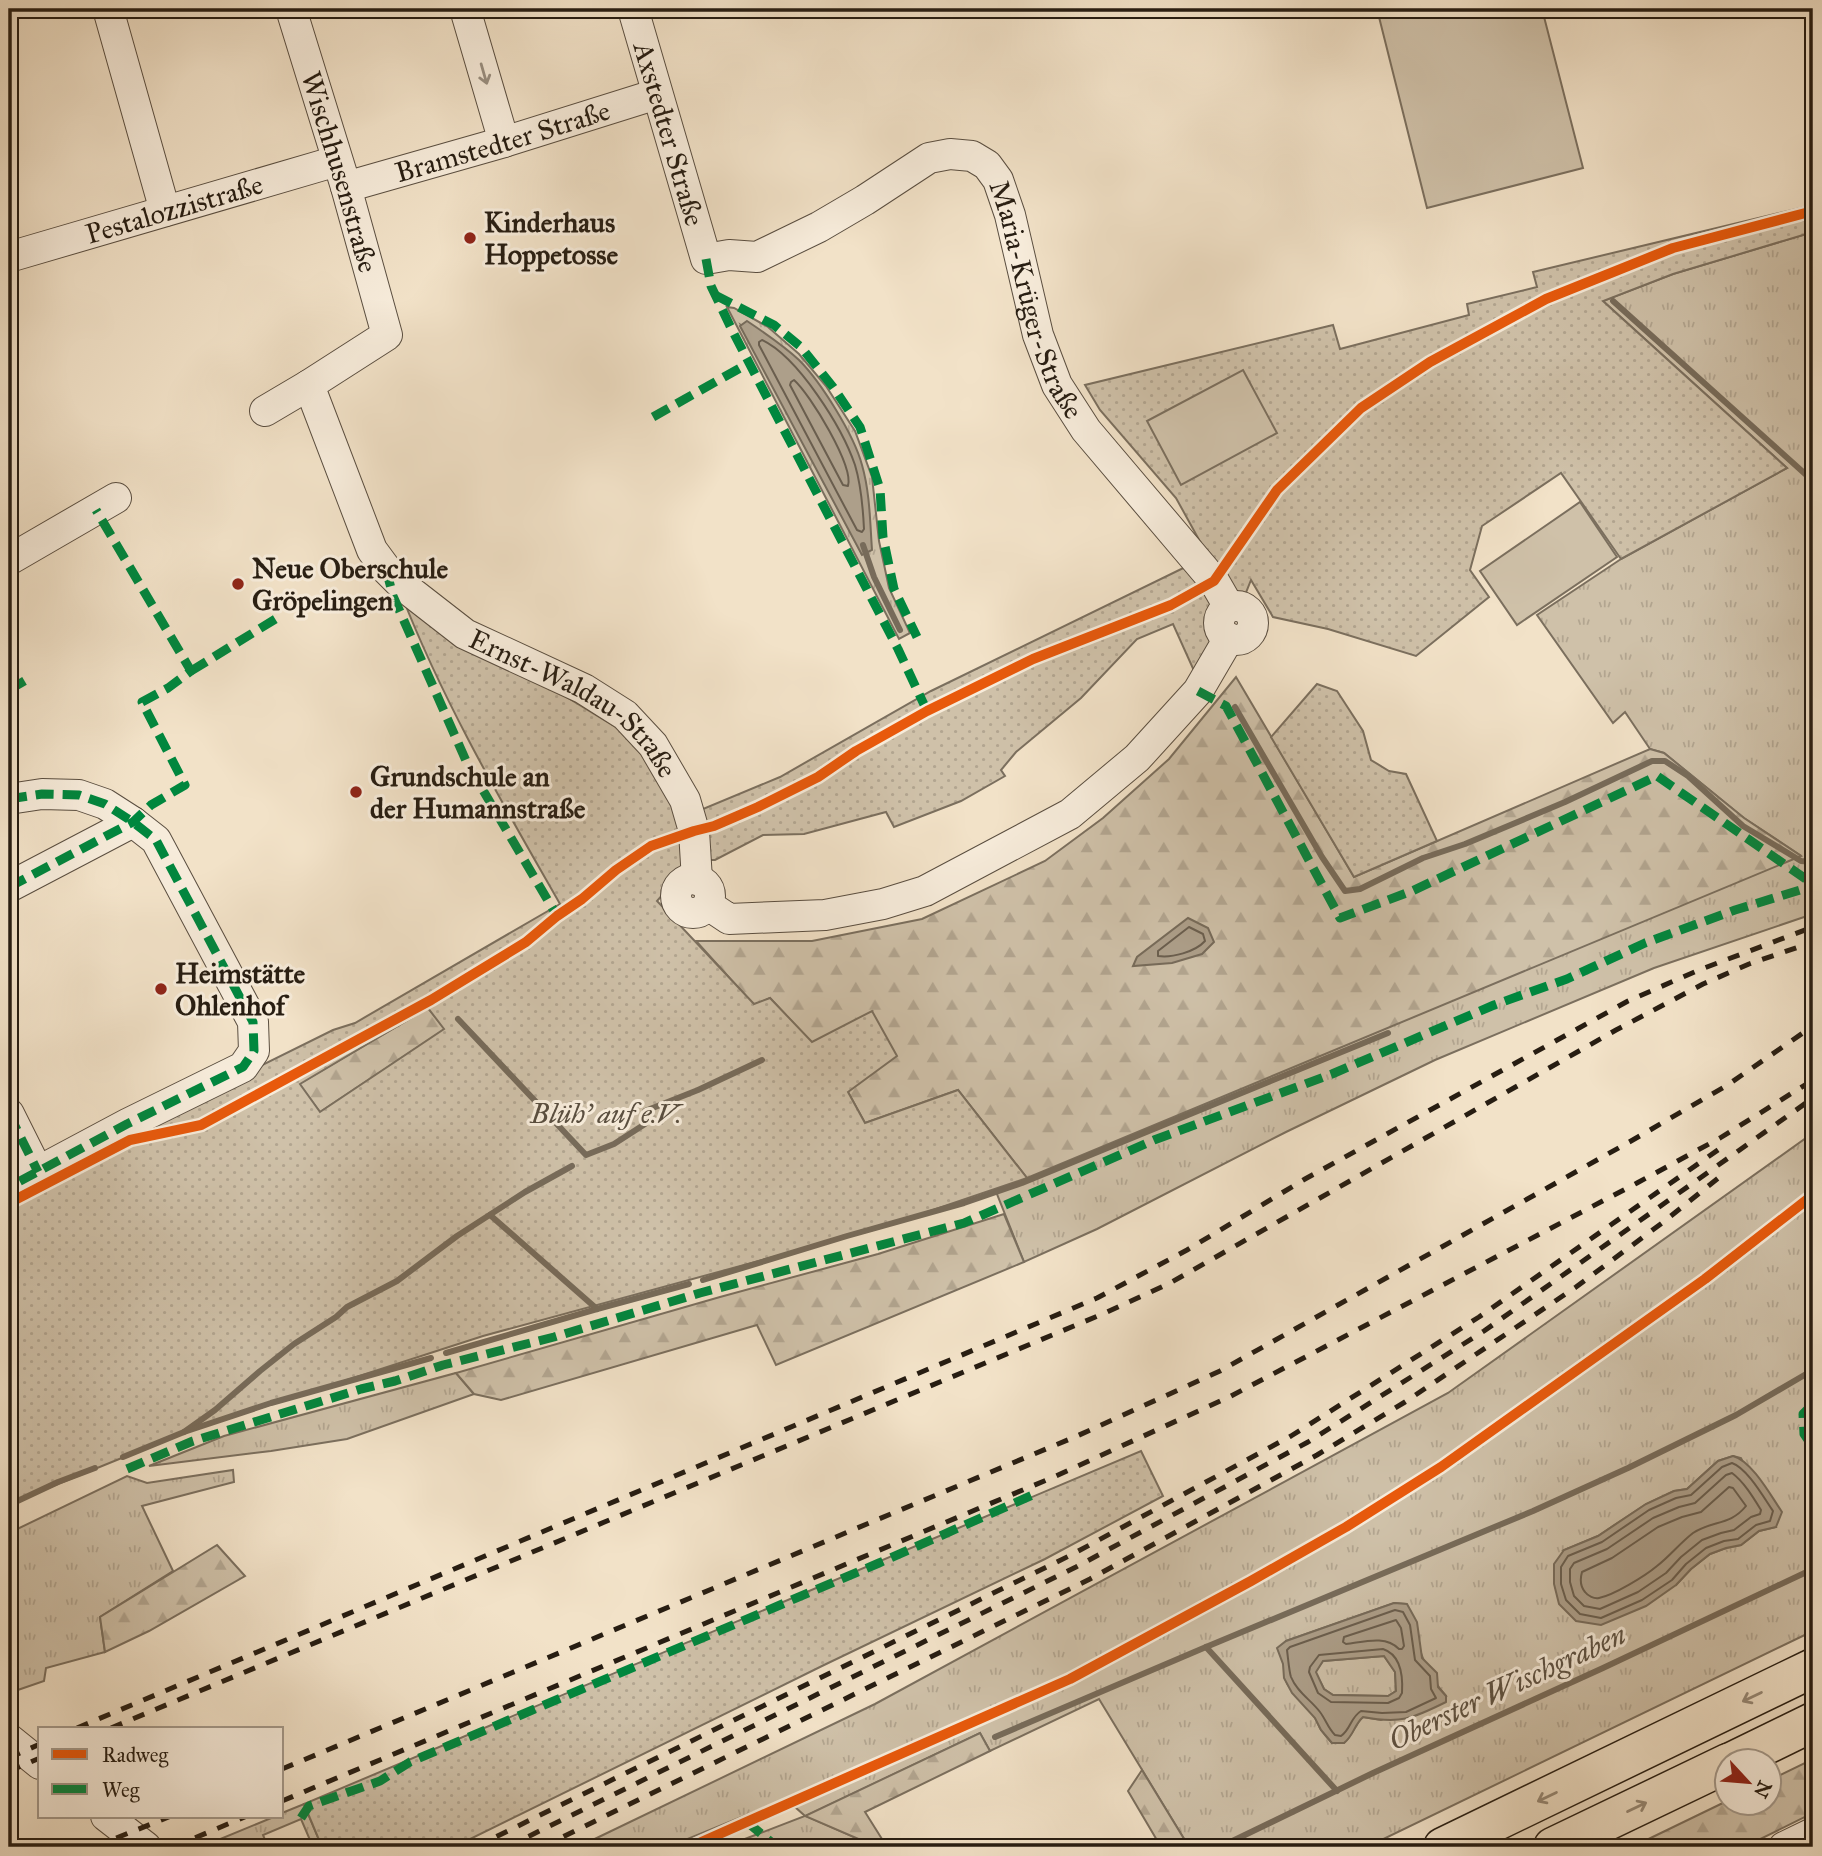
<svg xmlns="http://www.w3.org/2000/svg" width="1822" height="1856" font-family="'IM FELL Great Primer',serif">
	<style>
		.grass { fill: url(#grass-tufts); stroke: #7b6f5e; stroke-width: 2; fill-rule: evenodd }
		.forest { fill: url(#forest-firs); stroke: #7b6f5e; stroke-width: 2 }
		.park { fill: url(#park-dots); stroke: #7b6f5e; stroke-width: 2; fill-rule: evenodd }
		.pitch { fill: #cfc1a9; stroke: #7b6f5e; stroke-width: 2 }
		.water { fill: #ad9f8a; stroke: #776b5a; stroke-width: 2; fill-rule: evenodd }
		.pier { fill: #f2e2c8 }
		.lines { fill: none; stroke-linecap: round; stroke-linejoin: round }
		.shore { stroke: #6a5e4e; stroke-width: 2 }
		.stream { stroke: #776b5a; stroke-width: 6 }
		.minor-casing { stroke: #5a4e40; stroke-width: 32 }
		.highway-casing { stroke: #271d12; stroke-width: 41 }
		.minor { stroke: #f7ecdb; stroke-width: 30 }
		.highway { stroke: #f2e2c8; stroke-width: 38 }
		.rail { stroke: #271d12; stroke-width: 5; stroke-dasharray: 12 12; stroke-linecap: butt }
		.quiet { stroke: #00873e; stroke-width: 9; stroke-dasharray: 18 9; stroke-linecap: butt }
		.cycleway-casing { stroke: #f7ecdb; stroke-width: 15 }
		.cycleway { stroke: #e8590c; stroke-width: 10 }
		.oneway { stroke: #998f81 }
		.oneway2 { stroke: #978976 }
		.poi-dot { fill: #8f2418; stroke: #f7ecdb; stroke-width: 2.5 }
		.labels { text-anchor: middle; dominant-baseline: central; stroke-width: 6; stroke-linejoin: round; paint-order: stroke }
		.street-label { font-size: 28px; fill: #271d12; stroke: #f7ecdb }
		.poi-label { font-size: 28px; font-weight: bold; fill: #271d12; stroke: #f7ecdb; text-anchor: start }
		.park-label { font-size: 28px; font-style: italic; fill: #594e3f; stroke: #f7ecdb }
		.water-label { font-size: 30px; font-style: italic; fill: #5d5142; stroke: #f7ecdb }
	</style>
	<defs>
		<pattern id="grass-tufts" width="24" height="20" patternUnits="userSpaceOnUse" patternTransform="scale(1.75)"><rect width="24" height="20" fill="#cfc1a9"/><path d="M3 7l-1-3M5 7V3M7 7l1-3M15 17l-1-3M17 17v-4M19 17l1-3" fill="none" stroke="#b2a590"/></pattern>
		<pattern id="forest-firs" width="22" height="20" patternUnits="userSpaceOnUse" patternTransform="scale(1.75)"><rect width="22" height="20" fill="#cfc1a9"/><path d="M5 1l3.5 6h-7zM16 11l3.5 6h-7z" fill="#b2a590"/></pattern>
		<pattern id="park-dots" width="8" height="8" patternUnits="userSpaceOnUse" patternTransform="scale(1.75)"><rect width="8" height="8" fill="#cfc1a9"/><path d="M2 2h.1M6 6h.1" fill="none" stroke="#b2a590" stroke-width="1.8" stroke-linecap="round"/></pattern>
	</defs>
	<rect width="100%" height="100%" fill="#f2e2c8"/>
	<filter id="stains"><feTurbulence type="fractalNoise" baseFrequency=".00286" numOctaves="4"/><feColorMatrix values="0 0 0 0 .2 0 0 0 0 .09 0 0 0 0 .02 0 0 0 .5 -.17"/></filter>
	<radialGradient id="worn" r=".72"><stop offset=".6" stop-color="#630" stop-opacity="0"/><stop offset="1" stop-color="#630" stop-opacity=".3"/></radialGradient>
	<g class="grass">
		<path d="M1813,232V914L1654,968L1435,1060L1286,1132L1097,1229L1024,1262L995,1189L1027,1178L1800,855L1744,818L1664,753L1650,749L1625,712L1613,723L1537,615L1621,559L1787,468L1603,301L1673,274Z"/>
		<path d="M727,307L734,308L768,327L799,354L826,386L855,431L872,477L879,541L889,588L910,633L899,639ZM741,325L799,361L862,555V554Z"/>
		<path d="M1813,1133V1631L1367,1847H1189L1099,1699L990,1751L980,1733L806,1816L877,1847H724L805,1816L786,1799L668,1847H578L875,1704L1448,1393ZM1733,1456L1741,1458L1776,1527L1759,1531L1741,1545L1726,1548L1710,1554L1691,1569L1676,1585L1564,1550L1598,1536L1646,1504L1674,1491L1687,1489L1718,1461ZM1394,1603L1406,1604C1416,1638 1422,1669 1446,1696L1381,1720L1363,1717C1354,1725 1354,1734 1344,1743H1332C1328,1739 1324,1734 1321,1730C1318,1725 1317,1720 1313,1715C1285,1682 1280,1687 1286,1641Z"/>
		<path d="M456,1373L474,1394L347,1439L271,1451L149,1466L224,1436Z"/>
		<path d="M233,1470L234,1482L142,1506L173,1571L100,1617L105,1652L46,1668L44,1681L9,1693V1533L127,1476L147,1483Z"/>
		<path d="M1384,1656L1395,1672L1396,1691L1388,1696L1333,1695L1324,1689L1315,1672L1323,1661Z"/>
		<path d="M304,1804L322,1847H313L301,1819L263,1835L268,1847H201L276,1816H282V1813Z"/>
	</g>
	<g class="forest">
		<path d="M1236,677L1354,877L1650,749L1664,753L1744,818L1801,856L1027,1178L958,1090L865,1123L848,1092L872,1012L812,1043L770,998L754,1005L696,941H812L922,919L1045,861L1103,818L1169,759Z"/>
		<path d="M428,1008L445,1029L320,1112L299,1084Z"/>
		<path d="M1004,1214L1024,1262L776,1365L757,1325L501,1400L474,1394L456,1373L720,1297L878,1254Z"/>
		<path d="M217,1545L245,1576L149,1631L105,1652L100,1617Z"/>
		<path d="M980,1733L990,1751L865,1812L887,1847H877L805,1816Z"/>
		<path d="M1813,1759V1813L1744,1847H1632L1727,1801L1728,1804H1770V1780Z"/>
		<path d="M1142,1770L1189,1847H1161L1128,1791Z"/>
	</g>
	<g class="park">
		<path d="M1813,205V232L1673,274L1603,301L1787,468L1621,559L1561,473L1482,526L1470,570L1489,597L1416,656L1328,629L1273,617L1251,580L1245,595L1228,591L1213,601L1207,619L1216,641L1195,673L1173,624L1137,639L1081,698L1016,752L1001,770L1005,776L961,801L894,827L886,812L804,834L763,835L715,860H693L657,901L754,1004L770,998L812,1042L872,1011L897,1056L848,1092L865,1123L958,1090L1027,1178L880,1228L483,1336L183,1433L9,1504V1195L182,1105L333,1030L355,1023L560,904C503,804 444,704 402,596L622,731L657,759L684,817L780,777L931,691L1208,556L1176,498L1100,410L1085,385L1333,325L1340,349L1469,315L1467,304L1537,287L1533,272ZM428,1008L444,1029L320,1112L300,1084Z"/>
		<path d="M1317,684L1337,691L1363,731L1371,760L1389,771L1406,774L1437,841L1354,877L1271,737Z"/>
		<path d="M1141,1451L1163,1496L1045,1559L822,1666L454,1847H322L304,1804Z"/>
	</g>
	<g class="pitch">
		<path d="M1377,9H1542L1583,168L1427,208Z"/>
		<path d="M1243,370L1277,433L1181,485L1147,421Z"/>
		<path d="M1580,502L1617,557L1517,625L1480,571Z"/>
	</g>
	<g class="water">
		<path d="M747,321C765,333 783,345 799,360C821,382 854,435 862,465C870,493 870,522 872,550L862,555L740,326Z"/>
		<path d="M1188,918L1208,928L1214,942L1202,954L1172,963L1133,966L1137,957Z"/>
		<path d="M1733,1456C1752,1461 1771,1496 1782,1512L1776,1527L1759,1531L1741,1545L1726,1548L1710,1554L1691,1569L1676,1585L1646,1606L1601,1625L1576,1621L1559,1604L1554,1584V1564L1564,1550L1598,1536L1646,1504L1674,1491L1687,1489L1718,1461Z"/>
		<path d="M1394,1603L1407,1604L1417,1622L1422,1658L1437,1673L1438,1687L1446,1696V1702C1412,1719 1400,1724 1363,1717C1354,1725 1354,1735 1344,1743H1332L1321,1730L1315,1718L1292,1693L1284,1678L1283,1664L1277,1648L1286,1641ZM1384,1656L1395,1672L1396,1691L1388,1696L1333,1695L1324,1689L1316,1672L1323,1661Z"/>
	</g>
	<g class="pier">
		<path d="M9,1757L40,1781V1797L9,1772Z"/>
		<path d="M63,1816H84L121,1847H100Z"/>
	</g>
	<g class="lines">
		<g class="shore">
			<path d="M762,340C798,357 842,427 855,465C861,485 863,508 864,529L862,532L857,530L759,345V342Z"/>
			<path d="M794,380C810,394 854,466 848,486L843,485L790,385L791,382Z"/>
			<path d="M1189,927L1203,934L1205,941C1195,952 1172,958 1158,956V951Z"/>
			<path d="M1732,1463C1747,1468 1764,1498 1773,1511L1770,1521L1756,1525L1738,1539L1724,1541L1706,1548L1686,1564L1672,1580L1642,1600L1601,1618L1580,1614L1566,1600L1561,1584V1567L1568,1556L1602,1542L1649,1510L1676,1498L1691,1495L1722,1467Z"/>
			<path d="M1732,1473C1744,1482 1753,1497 1761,1510L1760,1514L1751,1517L1734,1530L1721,1533L1702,1540L1681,1557L1666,1573L1638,1592L1600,1609L1584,1606L1574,1596L1570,1582V1569L1574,1563L1607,1549L1653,1518L1679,1507L1695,1503L1726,1475Z"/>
			<path d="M1729,1487L1733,1488L1746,1506C1730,1526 1712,1520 1693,1533C1680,1543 1670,1556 1657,1566C1645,1576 1614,1595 1599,1598C1594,1599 1588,1596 1585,1592C1580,1586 1580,1579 1582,1572L1612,1558L1658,1527L1682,1517L1701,1512Z"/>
			<path d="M1395,1610L1403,1612L1410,1625L1415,1660L1430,1676L1431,1689L1436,1698L1406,1712L1382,1713L1361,1711C1350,1718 1351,1729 1341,1736L1335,1735C1328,1728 1326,1720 1320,1712C1311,1700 1297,1692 1291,1677C1289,1671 1288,1657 1287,1650L1290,1647Z"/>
			<path d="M1396,1620L1401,1628L1404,1646L1402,1649H1399C1385,1635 1364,1642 1346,1644L1343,1642L1344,1637Z"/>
			<path d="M1383,1649C1401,1655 1403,1677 1402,1693L1399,1698L1388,1703L1331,1702L1318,1693L1309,1672L1310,1667L1319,1655Z"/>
		</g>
		<g class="stream">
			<path d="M1613,301L1813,481"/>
			<path d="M863,545L874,577L900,630"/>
			<path d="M1235,707L1322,857L1345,891L1360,889L1423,858L1465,844L1565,802L1652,761H1665L1688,776L1743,826L1801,861L1813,862"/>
			<path d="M458,1019L586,1155L614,1144L645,1124V1111L698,1090L762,1060"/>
			<path d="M490,1215L597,1309"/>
			<path d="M703,1280L847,1236L964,1203L1022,1183L1388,1033"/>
			<path d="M446,1353L597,1309L689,1284"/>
			<path d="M184,1432L215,1410L260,1371L294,1344L336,1317L347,1307L397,1281L457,1236L525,1192L572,1166"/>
			<path d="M123,1457L184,1432L271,1403L431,1358"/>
			<path d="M9,1505L58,1482L95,1468"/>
			<path d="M1206,1647L1337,1791"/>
			<path d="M995,1737L1206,1647L1533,1511L1628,1468L1736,1415L1813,1370"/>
			<path d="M1220,1847L1373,1773L1603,1668L1813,1569"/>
		</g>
		<defs>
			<g id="minor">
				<path d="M108,9L165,211"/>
				<path id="s1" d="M291,9L346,187L387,335L309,385L372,550L386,569L402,585L465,634L584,689L625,715L653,745L685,800L694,831L697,880"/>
				<path d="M465,9L504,142"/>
				<path id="s2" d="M633,9L706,259L729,255L757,257L819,227L865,200L929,158L950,154L972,156L987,165L998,180L1010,215L1038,335L1057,385L1086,430L1214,581L1229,607"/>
				<path id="s3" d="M346,187L504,142L657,94"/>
				<path id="s4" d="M9,257L337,161"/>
				<path d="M265,411L309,385"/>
				<path d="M9,560L116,498"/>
				<circle cx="1236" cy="623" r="17"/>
				<path d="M9,799L42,794L79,795L105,804L133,822L156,840L253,1022L254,1051L243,1067L127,1124L9,1187"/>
				<circle cx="693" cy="896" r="17"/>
				<path d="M9,887L133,822"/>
				<path d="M708,905L729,919L825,915L883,904L925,891L1070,814L1137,758L1198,691L1229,638"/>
				<path d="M9,1114L38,1172"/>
				<path d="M9,1739L40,1764"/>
				<path d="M106,1816L146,1847"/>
				<path d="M1784,1847L1813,1833"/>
			</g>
			<g id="highway">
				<path d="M1731,1762L1813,1722"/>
				<path d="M1443,1847L1813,1668"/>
				<path d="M1553,1847L1728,1763"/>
			</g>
		</defs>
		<use href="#minor" class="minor-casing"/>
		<use href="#highway" class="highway-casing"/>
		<use href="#minor" class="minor"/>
		<use href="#highway" class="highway"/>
		<g class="rail">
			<path d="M77,1728L1097,1298L1187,1250L1305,1179L1628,1001L1699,970L1813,927"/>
			<path d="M111,1728L1105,1313L1170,1283L1616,1030L1703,984L1749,964L1813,942"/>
			<path d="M9,1758L40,1744"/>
			<path d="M282,1769L1077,1436L1220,1371L1631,1141L1726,1086L1813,1026"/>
			<path d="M9,1771L40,1758"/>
			<path d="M282,1801L1056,1476L1231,1396L1637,1183L1720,1138L1813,1080"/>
			<path d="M94,1847L171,1816"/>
			<path d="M173,1847L247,1816"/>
			<path d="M475,1847L1071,1555L1291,1436L1479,1317L1725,1145"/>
			<path d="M507,1847L1076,1567L1308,1442L1484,1331L1813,1098"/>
			<path d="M542,1847L1090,1579L1317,1455L1405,1402L1576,1287L1662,1223L1727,1171"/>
		</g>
		<g class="quiet">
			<path d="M706,259L711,286L732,330L898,649L927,711"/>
			<path d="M715,295L774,325L801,347L833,387L860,427L880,489L883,537L894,589L917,637"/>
			<path d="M653,417L749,363"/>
			<path d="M386,569L393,596L467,763L557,916"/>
			<path d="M191,671L277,618"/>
			<path d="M9,690L31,677"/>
			<path d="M1198,691L1226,706L1340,918L1412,891L1657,776L1813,884"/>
			<path d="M9,799L42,794L79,795L105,804L133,822L156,840L253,1022L254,1051L243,1067L127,1124L9,1187"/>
			<path d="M9,887L133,822L151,805L185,785L142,702L168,688L191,671L96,510"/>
			<path d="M9,1114L38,1172"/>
			<path d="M1813,1404L1803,1414L1804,1434L1813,1447"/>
			<path d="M127,1469L193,1441L361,1389L395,1381L443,1365L554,1337L700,1293L964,1223L1154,1140L1332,1074L1494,1005L1567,979L1645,943L1735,910L1813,886"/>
			<path d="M301,1818L309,1806L380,1781L410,1762L879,1563L1035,1494"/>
			<path d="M747,1822L777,1847"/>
			<path d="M925,1847L933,1843"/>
		</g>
		<defs>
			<g id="cycleway">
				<path d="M9,1203L130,1140L201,1125L431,1000L526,942L557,916L582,899L616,870L651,846L694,831L714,826L758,807L818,777L856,751L927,711L1033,659L1171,605L1214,581L1277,490L1361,408L1430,362L1546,299L1673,248L1813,211"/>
				<path d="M690,1847L1070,1679L1251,1581L1346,1527L1441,1467L1705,1279L1813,1195"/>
			</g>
		</defs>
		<use href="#cycleway" class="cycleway-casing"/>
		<use href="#cycleway" class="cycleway"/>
	</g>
	<defs><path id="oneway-shaft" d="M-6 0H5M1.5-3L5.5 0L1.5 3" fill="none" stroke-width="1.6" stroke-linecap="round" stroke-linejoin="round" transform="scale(1.75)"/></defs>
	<use class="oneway" href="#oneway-shaft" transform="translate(484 74) rotate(74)"/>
	<g class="oneway2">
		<use href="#oneway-shaft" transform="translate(1752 1697) rotate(154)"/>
		<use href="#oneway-shaft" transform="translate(1547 1797) rotate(154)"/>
		<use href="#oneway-shaft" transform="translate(1637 1807) rotate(-26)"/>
	</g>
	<g class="poi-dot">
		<circle cx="470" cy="238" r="7"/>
		<circle cx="238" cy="584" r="7"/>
		<circle cx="356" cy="792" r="7"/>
		<circle cx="161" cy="989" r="7"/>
	</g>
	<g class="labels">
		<g class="street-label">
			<text stroke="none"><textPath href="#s2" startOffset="130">Axstedter Straße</textPath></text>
			<text stroke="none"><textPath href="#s3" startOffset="163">Bramstedter Straße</textPath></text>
			<text stroke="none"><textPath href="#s1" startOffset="170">Wischhusenstraße</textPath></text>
			<text stroke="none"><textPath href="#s4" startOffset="172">Pestalozzistraße</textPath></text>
			<text stroke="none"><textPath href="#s2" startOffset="716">Maria-Krüger-Straße</textPath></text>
			<text stroke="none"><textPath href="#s1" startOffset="866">Ernst-Waldau-Straße</textPath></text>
		</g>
		<g class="poi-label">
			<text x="484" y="222">Kinderhaus<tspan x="484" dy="32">Hoppetosse</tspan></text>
			<text x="252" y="568">Neue Oberschule<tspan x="252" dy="32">Gröpelingen</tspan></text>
			<text x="370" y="776">Grundschule an<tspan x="370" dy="32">der Humannstraße</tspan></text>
			<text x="175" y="973">Heimstätte<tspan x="175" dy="32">Ohlenhof</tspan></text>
		</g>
		<g class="park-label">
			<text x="606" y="1113">Blüh' auf e.V.</text>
		</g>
		<g class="water-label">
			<text transform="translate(1507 1687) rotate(-25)">Oberster Wischgraben</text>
		</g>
	</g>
	<rect width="1822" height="1856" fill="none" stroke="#f2e2c8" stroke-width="35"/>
	<rect x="10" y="10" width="1801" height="1835" fill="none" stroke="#271d12" stroke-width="3.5"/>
	<rect x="18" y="18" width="1787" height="1821" fill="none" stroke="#271d12" stroke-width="2"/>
	<rect x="38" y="1727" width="245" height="91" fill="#f7ecdb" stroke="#a4998b" stroke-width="2"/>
	<rect x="52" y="1749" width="35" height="10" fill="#e8590c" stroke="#a4998b" stroke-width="2"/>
	<text x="102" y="1762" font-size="21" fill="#271d12">Radweg</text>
	<rect x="52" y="1784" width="35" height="10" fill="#00873e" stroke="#a4998b" stroke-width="2"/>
	<text x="102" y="1797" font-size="21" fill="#271d12">Weg</text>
	<g transform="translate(1748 1782) rotate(116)"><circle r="33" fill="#f7ecdb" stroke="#a4998b" stroke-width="2"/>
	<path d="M0-5L12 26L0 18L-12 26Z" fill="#8f2418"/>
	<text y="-10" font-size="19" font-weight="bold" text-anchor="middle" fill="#271d12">N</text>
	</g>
	<rect width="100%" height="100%" filter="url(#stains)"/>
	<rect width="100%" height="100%" fill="url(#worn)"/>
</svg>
